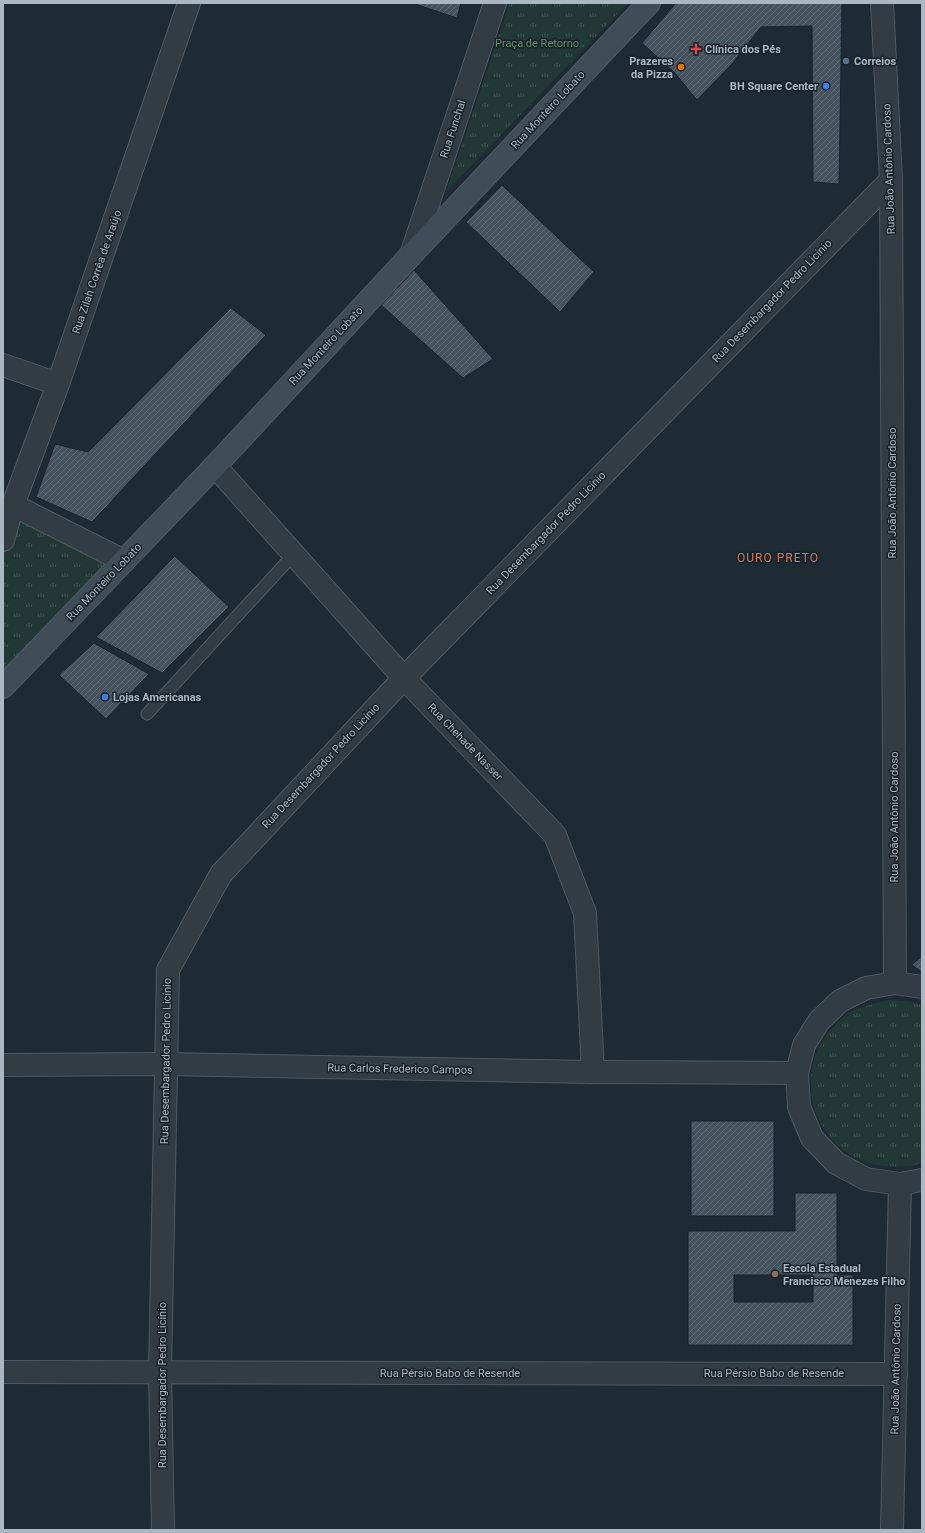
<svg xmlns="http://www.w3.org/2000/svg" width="925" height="1533" font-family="Roboto,sans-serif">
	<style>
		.park { fill: url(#park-tufts) }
		.building { fill: url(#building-hatch); stroke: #19232b; fill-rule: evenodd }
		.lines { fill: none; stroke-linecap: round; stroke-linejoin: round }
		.lane-casing { stroke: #4f5a63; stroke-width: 13 }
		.street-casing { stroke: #4f5a63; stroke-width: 24 }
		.secondary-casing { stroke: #4f5a63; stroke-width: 24 }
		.lane { stroke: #323c45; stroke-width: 11 }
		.street { stroke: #323c45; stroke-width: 22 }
		.secondary { stroke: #404c58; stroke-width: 22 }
		.health-dot { fill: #e0444e; stroke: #182129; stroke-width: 1.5 }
		.service-dot { fill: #5c6f8a; stroke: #182129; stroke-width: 1.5 }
		.food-dot { fill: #e8710a; stroke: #182129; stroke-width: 1.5 }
		.shop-dot { fill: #3f7fe0; stroke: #182129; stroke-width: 1.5 }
		.education-dot { fill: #8d6e63; stroke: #182129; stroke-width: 1.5 }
		.labels { text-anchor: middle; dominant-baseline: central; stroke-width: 3; stroke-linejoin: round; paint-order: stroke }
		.park-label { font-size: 11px; fill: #649268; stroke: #182129 }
		.poi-label { font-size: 11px; font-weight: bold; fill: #abb8c3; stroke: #182129; text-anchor: start }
		.street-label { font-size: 11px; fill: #abb8c3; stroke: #182129 }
		.neighbourhood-label { font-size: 12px; letter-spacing: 1px; fill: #d27b57; stroke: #182129 }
	</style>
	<defs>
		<pattern id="park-tufts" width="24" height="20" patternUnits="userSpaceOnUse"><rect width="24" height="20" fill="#213836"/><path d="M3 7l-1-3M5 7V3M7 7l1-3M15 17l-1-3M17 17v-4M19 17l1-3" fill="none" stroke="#3f5351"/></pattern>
		<pattern id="building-hatch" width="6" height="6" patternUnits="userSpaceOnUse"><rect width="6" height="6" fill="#44535e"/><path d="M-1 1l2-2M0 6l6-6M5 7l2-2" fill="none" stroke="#5c6a73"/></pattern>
	</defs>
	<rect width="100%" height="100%" fill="#1e2b34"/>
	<g class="park">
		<path d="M510,3H628L446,192Z"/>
		<path d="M13,505L124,561L3,687V540Z"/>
		<path d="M890,1000L912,1002L922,1005V1163C911,1167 898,1167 886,1166C822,1161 790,1088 826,1036C832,1027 840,1018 850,1013C863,1005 876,1003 890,1000Z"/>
	</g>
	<g class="building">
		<path d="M412,3H461L457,18Z"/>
		<path d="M676,3H842L839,184L813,182L812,26L761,27L732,64L697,100L674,72L642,43Z"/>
		<path d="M502,185L594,272L560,312L466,222Z"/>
		<path d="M414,270L493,359L463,378L381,305Z"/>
		<path d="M231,308L266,335L92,522L36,497L55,444L88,452Z"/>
		<path d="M175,556L229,607L162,673L96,637Z"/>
		<path d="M94,643L149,674L106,719L59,675Z"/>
		<path d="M922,956V972L912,965Z"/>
		<rect x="691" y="1121" width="83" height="95"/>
		<path d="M795,1193H837V1275H853V1345H688V1231H795ZM734,1275H813V1302H734Z"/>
	</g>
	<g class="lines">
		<defs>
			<path id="lane" d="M147,714L294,554"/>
			<g id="street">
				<path d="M882,3L891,180L895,983"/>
				<path d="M411,255L495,3"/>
				<path d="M3,365L58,384"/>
				<path d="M215,466L404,678L555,835L585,913L593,1072"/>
				<path d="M13,505L124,561"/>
				<path d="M3,540L13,505L58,384L189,3"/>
				<path d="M922,987L895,983L866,988L840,1001L819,1021L804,1045L797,1073L799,1107L812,1138L836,1163L866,1179L900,1184L922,1180"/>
				<path d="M3,1065L165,1064L593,1072L797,1073"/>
				<path d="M3,1372L896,1374"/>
				<path d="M163,1530L160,1372L168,970L221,874L404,678L891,180"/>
				<path d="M892,1530L900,1184"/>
			</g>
			<path id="secondary" d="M3,687L215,466L411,255L649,3"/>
		</defs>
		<use href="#lane" class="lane-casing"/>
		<use href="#street" class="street-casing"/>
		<use href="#secondary" class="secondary-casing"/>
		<use href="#lane" class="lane"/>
		<use href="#street" class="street"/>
		<use href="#secondary" class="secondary"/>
	</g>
	<path class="health-dot" d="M694 43h4v4h4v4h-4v4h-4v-4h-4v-4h4z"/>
	<circle class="service-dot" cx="846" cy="61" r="4"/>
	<circle class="food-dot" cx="681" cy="67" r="4"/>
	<g class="shop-dot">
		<circle cx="826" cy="86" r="4"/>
		<circle cx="105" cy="697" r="4"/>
	</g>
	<circle class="education-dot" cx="775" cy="1274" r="4"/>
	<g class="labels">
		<g class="park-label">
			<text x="537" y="43">Praça de Retorno</text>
		</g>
		<g class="poi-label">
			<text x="705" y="49">Clínica dos Pés</text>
			<text x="673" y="61" text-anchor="end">Prazeres<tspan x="673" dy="13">da Pizza</tspan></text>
			<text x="854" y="61">Correios</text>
			<text x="818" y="86" text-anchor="end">BH Square Center</text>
			<text x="113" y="697">Lojas Americanas</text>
			<text x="783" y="1268">Escola Estadual<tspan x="783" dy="13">Francisco Menezes Filho</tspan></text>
		</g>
		<g class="street-label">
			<text transform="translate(548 110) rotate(-47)">Rua Monteiro Lobato</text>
			<text transform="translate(453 129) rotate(-72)">Rua Funchal</text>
			<text transform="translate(889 169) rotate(-92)">Rua João Antônio Cardoso</text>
			<text transform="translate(97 272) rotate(-71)">Rua Zilah Corrêa de Araújo</text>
			<text transform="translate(772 301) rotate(-46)">Rua Desembargador Pedro Licínio</text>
			<text transform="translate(326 346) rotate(-47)">Rua Monteiro Lobato</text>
			<text transform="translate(892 493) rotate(-90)">Rua João Antônio Cardoso</text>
			<text transform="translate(546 533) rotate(-46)">Rua Desembargador Pedro Licínio</text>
			<text transform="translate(104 582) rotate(-46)">Rua Monteiro Lobato</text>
			<text transform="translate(465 742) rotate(46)">Rua Chehade Nasser</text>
			<text transform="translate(321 766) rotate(-47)">Rua Desembargador Pedro Licínio</text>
			<text transform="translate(894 817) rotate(-90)">Rua João Antônio Cardoso</text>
			<text transform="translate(166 1061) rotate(-89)">Rua Desembargador Pedro Licínio</text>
			<text transform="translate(400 1069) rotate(1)">Rua Carlos Frederico Campos</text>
			<text transform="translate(896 1369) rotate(-89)">Rua João Antônio Cardoso</text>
			<text x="450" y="1373">Rua Pérsio Babo de Resende</text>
			<text x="774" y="1373">Rua Pérsio Babo de Resende</text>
			<text transform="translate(162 1385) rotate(-90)">Rua Desembargador Pedro Licínio</text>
		</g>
		<g class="neighbourhood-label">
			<text x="778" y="558">OURO PRETO</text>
		</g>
	</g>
	<rect width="925" height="1533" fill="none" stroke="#abb8c3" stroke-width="8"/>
</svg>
